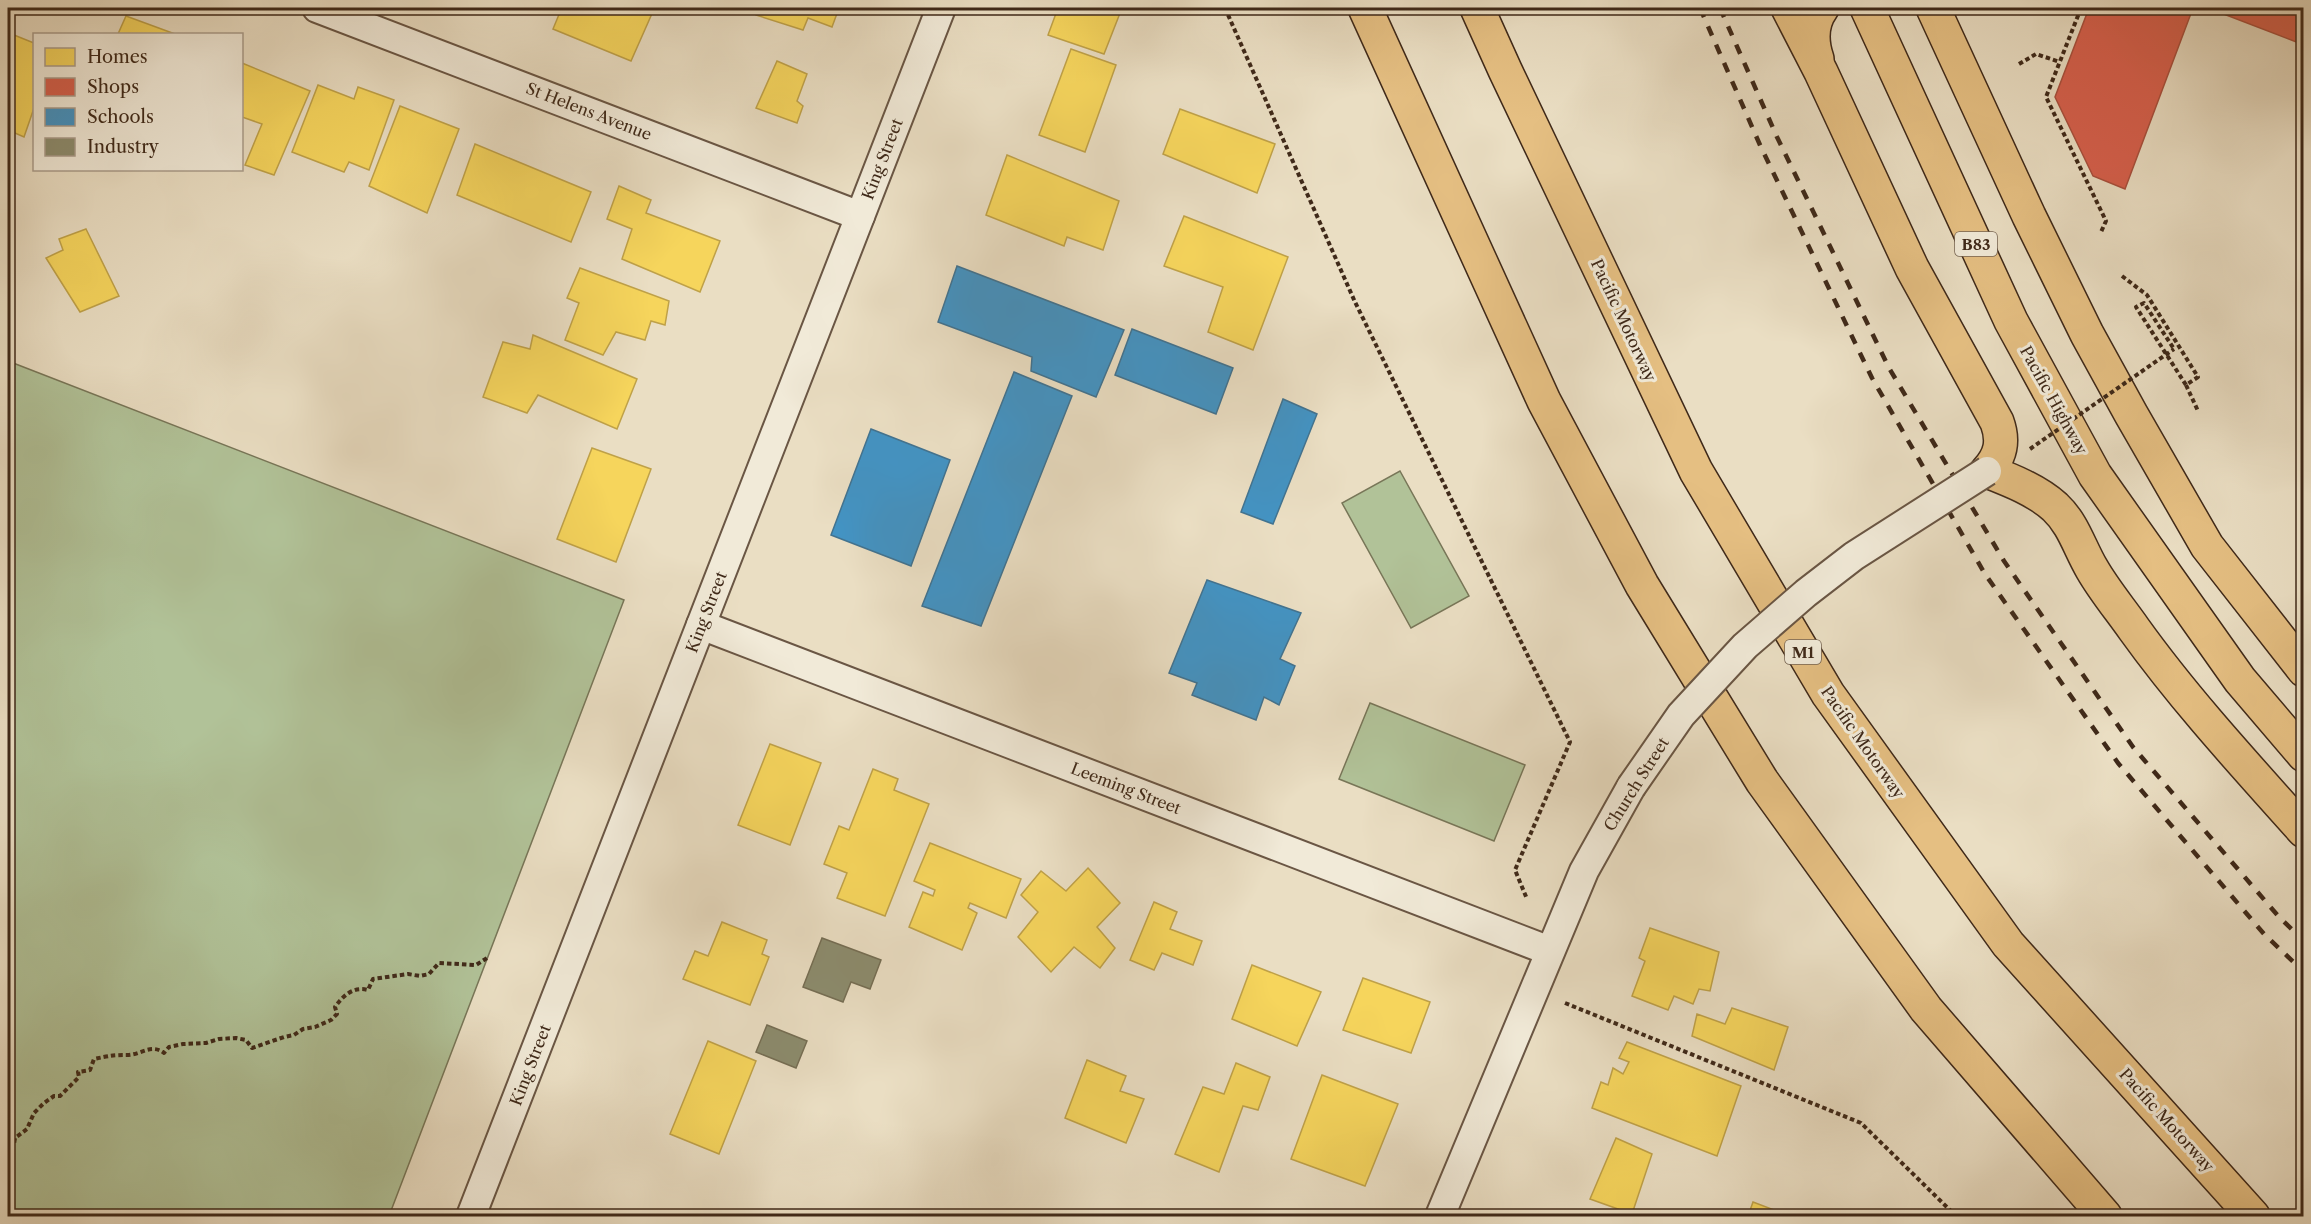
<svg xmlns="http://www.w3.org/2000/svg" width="2311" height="1224" font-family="'Libre Caslon Text',serif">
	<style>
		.green { fill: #b1c298; stroke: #787658; stroke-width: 1.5 }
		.homes { fill: #f6d55c; stroke: #bfa148; stroke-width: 1.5 }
		.shops { fill: #d6604d; stroke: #a9503d; stroke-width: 1.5 }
		.schools { fill: #4393c3; stroke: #427390; stroke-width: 1.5 }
		.industry { fill: #8c8c6e; stroke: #756e54; stroke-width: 1.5 }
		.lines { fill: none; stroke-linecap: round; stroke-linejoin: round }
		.street-casing { stroke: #6a5644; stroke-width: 32 }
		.primary-casing { stroke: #3f2919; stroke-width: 36 }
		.highway-casing { stroke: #3f2919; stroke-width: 36 }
		.path { stroke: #3f2919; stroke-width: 4; stroke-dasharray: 4.5 3; stroke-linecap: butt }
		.street { stroke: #f1ead8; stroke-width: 28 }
		.primary { stroke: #e5bf82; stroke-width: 33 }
		.highway { stroke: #e5bf82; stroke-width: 33 }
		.rail { stroke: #3f2919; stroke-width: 4.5; stroke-dasharray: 10 10; stroke-linecap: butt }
		.street-bridge-casing { stroke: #6a5644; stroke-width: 32; stroke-linecap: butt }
		.path-bridge { stroke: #3f2919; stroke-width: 4; stroke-dasharray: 4.5 3; stroke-linecap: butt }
		.street-bridge { stroke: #f1ead8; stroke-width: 28 }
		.labels { text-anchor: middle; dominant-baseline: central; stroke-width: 6; stroke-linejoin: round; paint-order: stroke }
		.shield { fill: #f1ead8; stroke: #746352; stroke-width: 1.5 }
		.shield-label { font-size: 15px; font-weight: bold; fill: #3f2919 }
		.street-label { font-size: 16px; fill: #3f2919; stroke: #f1ead8 }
	</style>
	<rect width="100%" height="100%" fill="#eadec3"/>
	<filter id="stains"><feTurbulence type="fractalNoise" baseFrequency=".00333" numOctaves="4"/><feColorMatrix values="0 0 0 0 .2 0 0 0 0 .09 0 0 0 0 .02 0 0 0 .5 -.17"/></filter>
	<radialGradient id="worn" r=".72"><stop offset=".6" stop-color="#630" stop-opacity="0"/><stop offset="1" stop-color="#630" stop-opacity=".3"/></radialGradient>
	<g class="green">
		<path d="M8,361L624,600L389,1216H8Z"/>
		<path d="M1400,471L1469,596L1411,628L1342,503Z"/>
		<path d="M1370,703L1525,765L1494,841L1339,779Z"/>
	</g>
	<g class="homes">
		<path d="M546,8H649L654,9L631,61L553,29L560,12Z"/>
		<path d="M758,8H839L832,27L808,18L803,30L756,15Z"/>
		<path d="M1058,8H1122L1104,54L1048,35Z"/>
		<path d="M126,16L175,34H118Z"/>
		<path d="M9,33L34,43V108L24,137L8,130V39Z"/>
		<path d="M1071,49L1116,65L1085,152L1039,135Z"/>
		<path d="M777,61L807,74L797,101L803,106L797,123L756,108Z"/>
		<path d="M242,63L310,91L274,175L245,165L262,124L242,117Z"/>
		<path d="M318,85L354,99L358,87L394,100L369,170L349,162L344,172L292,152Z"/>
		<path d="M400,106L459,129L427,213L369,186Z"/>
		<path d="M1180,109L1275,144L1257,193L1163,154Z"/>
		<path d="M475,144L591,192L571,242L457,195Z"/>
		<path d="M1007,155L1119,201L1103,250L1067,237L1064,246L986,215Z"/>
		<path d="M619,186L651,200L646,213L720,241L700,292L622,259L632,229L607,219Z"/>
		<path d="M1184,216L1288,257L1253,350L1208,332L1223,287L1164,266Z"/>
		<path d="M86,229L119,296L80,312L46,258L63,250L59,239Z"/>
		<path d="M580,268L669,301L665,325L651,321L645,340L616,332L603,355L565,340L579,303L567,298Z"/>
		<path d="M533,335L637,379L617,429L538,395L527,413L483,397L503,342L530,349Z"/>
		<path d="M592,448L651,469L616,562L557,539Z"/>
		<path d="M770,744L821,763L790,845L738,825Z"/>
		<path d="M873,769L898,779L894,790L929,804L885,916L837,898L847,873L824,864L839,826L849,830Z"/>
		<path d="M930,843L1021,879L1006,918L970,903L968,908L977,913L962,950L909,927L923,892L933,896L935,890L914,881Z"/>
		<path d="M1088,868L1120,903L1097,927L1115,948L1100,968L1074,947L1051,972L1018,937L1038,912L1021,895L1041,871L1066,891Z"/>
		<path d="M1154,902L1177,912L1170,929L1202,941L1193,965L1162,953L1154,970L1130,960Z"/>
		<path d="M722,922L767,940L762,954L769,957L750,1005L683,979L695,951L708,956Z"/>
		<path d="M1650,928L1719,952L1710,991L1699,989L1693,1004L1674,996L1668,1010L1632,996L1645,961L1639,958Z"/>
		<path d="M1252,965L1321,992L1297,1046L1232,1019Z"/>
		<path d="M1363,978L1430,1002L1411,1053L1343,1030Z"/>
		<path d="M1732,1008L1788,1027L1774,1070L1692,1036L1697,1014L1725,1024Z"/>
		<path d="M708,1041L756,1061L719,1154L670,1134Z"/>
		<path d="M1627,1042L1741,1086L1717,1156L1592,1108L1601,1082L1608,1085L1613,1068L1623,1074L1629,1062L1619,1058Z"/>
		<path d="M1087,1060L1126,1076L1120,1091L1144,1099L1126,1143L1065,1118Z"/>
		<path d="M1236,1063L1270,1077L1258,1110L1243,1106L1219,1172L1175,1154L1203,1087L1224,1094Z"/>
		<path d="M1322,1075L1398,1104L1365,1186L1291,1159Z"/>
		<path d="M1616,1138L1652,1154L1632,1214L1590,1199Z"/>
		<path d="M1753,1202L1790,1216H1748Z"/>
	</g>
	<g class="shops">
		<path d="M2089,8H2193L2125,189L2093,176L2055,97Z"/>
		<path d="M2208,8H2304V32L2299,43Z"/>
	</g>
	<g class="schools">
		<path d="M957,266L1124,330L1096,397L1031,371L1032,357L938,322Z"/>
		<path d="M1132,329L1233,368L1216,414L1115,375Z"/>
		<path d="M1014,372L1072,396L981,626L922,606Z"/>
		<path d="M1283,399L1317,414L1273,524L1241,512Z"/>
		<path d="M871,429L950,460L911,566L831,535Z"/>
		<path d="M1207,580L1301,613L1280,659L1295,666L1279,705L1264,697L1256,720L1192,695L1197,683L1169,673Z"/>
	</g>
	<g class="industry">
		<path d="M822,938L881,960L870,989L851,982L843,1002L803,987Z"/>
		<path d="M767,1025L807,1041L796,1068L756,1052Z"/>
	</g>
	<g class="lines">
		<defs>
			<g id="street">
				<path d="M317,8L860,216"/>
				<path d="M701,625L1550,951"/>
				<path d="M471,1216L941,8"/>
				<path d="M1440,1216L1584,871L1631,787"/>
			</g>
			<g id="primary">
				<path d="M1788,8L1821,72L1912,268L1997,422C2004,441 2001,456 1987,471C2010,480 2036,490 2055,507C2074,525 2079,547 2092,569C2104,590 2120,609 2134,629C2185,700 2245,765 2304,831"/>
				<path d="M1867,8L2011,321L2095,475L2240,680L2304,755"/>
				<path d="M1933,8L2029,216L2087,334L2131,414L2207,546L2304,670"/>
				<path d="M1817,59C1811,41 1811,23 1822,8"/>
			</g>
			<g id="highway">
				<path d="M1365,8L1544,401L1642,585L1762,781L1926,1009L2105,1216"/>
				<path d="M1477,8L1505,70L1696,471L1828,694L2008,944L2253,1216"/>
			</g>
		</defs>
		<use href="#street" class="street-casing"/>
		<use href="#primary" class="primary-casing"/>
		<use href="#highway" class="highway-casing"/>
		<g class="path">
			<path d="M1225,8L1355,302L1570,742L1515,870L1527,899"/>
			<path d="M2081,8L2046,97L2106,221L2101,232"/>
			<path d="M2019,64L2036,54L2060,62"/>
			<path d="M2122,276L2147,295L2198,377L2186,385L2136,307L2144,303L2174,349"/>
			<path d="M2186,385L2198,411"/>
			<path d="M1565,1003L1861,1123L1956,1216"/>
			<path d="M8,1145L14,1144L15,1138L27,1129L34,1113L44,1103L54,1096H60L79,1077L78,1072L90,1070L94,1059C109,1056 112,1055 127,1055C141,1055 151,1043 164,1053L169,1047L183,1044L206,1043L219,1039L236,1038L246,1040L252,1048L284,1037L294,1035L303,1029L315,1027L331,1020L337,1014L335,1007C343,996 353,986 368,990L373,979L408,974L420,976L429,974L439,963L476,965L487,958"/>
		</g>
		<use href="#street" class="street"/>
		<use href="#primary" class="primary"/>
		<use href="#highway" class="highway"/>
		<g class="rail">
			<path d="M1700,8L1760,145L1872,378L1985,574L2118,763L2264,934L2304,972"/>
			<path d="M1720,8L1777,137L1889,368L2004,561L2133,747L2279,917L2304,941"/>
		</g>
		<defs>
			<path id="street-bridge" d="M1631,787L1681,715L1745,646L1806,593L1854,556L1987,471"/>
		</defs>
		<use href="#street-bridge" class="street-bridge-casing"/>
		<path class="path-bridge" d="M2030,449L2174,349"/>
		<use href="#street-bridge" class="street-bridge"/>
	</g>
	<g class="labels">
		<g class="shield">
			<rect x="1955" y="232" width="42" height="24" rx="4.5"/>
			<rect x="1785" y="640" width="36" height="24" rx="4.5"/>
		</g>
		<g class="shield-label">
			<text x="1976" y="244">B83</text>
			<text x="1803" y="652">M1</text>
		</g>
		<g class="street-label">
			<text transform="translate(589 111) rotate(21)">St Helens Avenue</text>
			<text transform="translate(882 159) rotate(-69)">King Street</text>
			<text transform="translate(1624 320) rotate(65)">Pacific Motorway</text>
			<text transform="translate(2054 400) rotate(61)">Pacific Highway</text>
			<text transform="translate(706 612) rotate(-69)">King Street</text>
			<text transform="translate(1863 742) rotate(55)">Pacific Motorway</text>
			<text transform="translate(1636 784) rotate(-58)">Church Street</text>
			<text transform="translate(1126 788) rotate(21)">Leeming Street</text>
			<text transform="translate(530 1065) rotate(-69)">King Street</text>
			<text transform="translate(2167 1120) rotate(48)">Pacific Motorway</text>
		</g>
	</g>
	<rect width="2311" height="1224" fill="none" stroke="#eadec3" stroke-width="30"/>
	<rect x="9" y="9" width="2293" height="1206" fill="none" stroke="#3f2919" stroke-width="3"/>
	<rect x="15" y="15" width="2281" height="1194" fill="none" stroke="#3f2919" stroke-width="1.5"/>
	<rect x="33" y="33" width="210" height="138" fill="#f1ead8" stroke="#aa9d8c" stroke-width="1.5"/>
	<rect x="45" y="48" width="30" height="18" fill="#f6d55c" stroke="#aa9d8c" stroke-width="1.5"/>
	<text x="87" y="63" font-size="18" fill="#3f2919">Homes</text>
	<rect x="45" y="78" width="30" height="18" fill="#d6604d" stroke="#aa9d8c" stroke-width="1.5"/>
	<text x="87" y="93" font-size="18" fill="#3f2919">Shops</text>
	<rect x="45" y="108" width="30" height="18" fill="#4393c3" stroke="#aa9d8c" stroke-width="1.5"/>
	<text x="87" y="123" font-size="18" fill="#3f2919">Schools</text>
	<rect x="45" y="138" width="30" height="18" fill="#8c8c6e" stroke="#aa9d8c" stroke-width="1.5"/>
	<text x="87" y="153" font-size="18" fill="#3f2919">Industry</text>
	<rect width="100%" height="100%" filter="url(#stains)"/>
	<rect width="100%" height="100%" fill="url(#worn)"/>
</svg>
